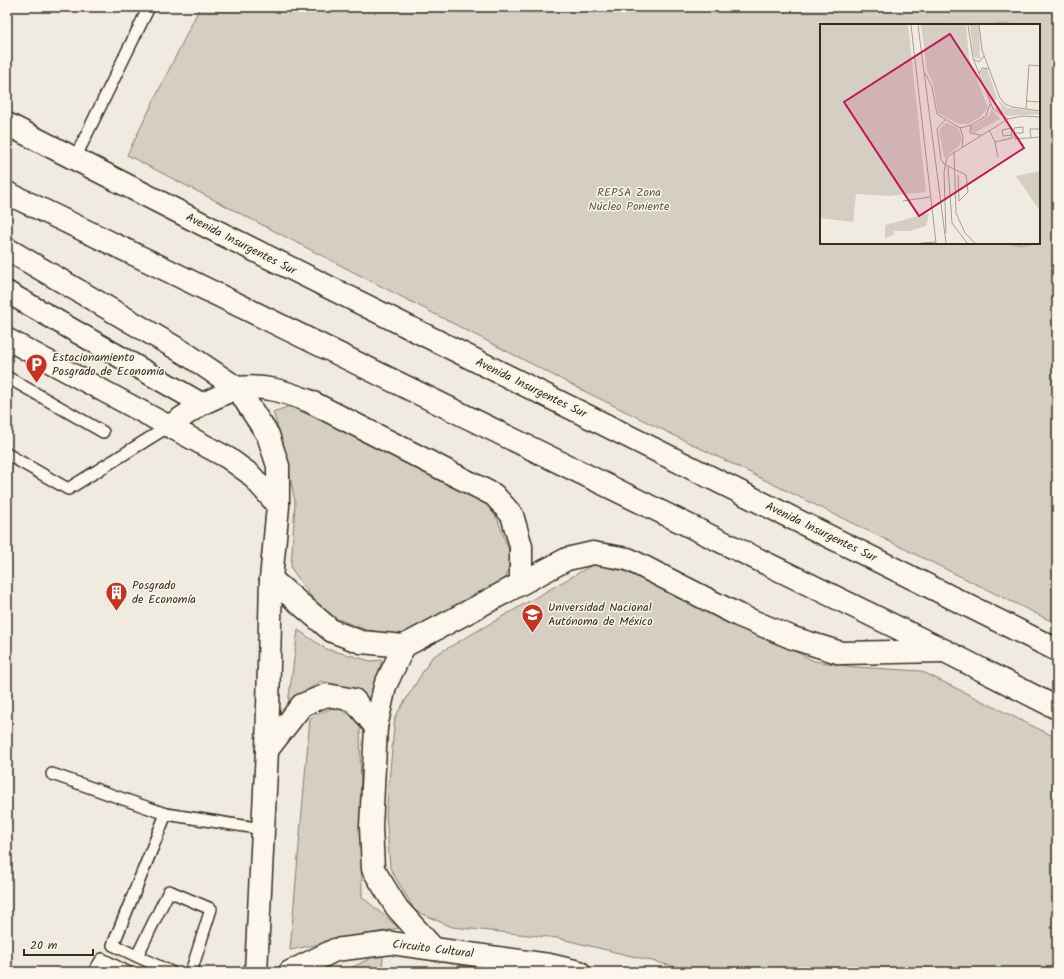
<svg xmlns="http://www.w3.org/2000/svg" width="1064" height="979" font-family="Kalam,sans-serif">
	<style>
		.green { fill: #d5cec3; stroke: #887c70; fill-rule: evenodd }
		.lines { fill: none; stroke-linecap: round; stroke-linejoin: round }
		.service-casing { stroke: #3b2a1e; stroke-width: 14 }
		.minor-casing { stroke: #3b2a1e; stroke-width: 24 }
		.tertiary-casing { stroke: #3b2a1e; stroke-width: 25 }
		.secondary-casing { stroke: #3b2a1e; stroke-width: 25 }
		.service { stroke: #fbf7ec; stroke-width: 11 }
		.minor { stroke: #fbf7ec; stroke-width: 21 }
		.tertiary { stroke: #fbf7ec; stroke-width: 22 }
		.secondary { stroke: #fbf7ec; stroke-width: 22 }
		.labels { text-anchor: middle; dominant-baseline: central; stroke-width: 3; stroke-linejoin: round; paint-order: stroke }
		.park-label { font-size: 12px; fill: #625347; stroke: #fbf7ec }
		.street-label { font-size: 12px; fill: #3b2a1e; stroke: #fbf7ec }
		.poi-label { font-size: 12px; fill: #3b2a1e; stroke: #fbf7ec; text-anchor: start }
		.inset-road { fill: none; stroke: #a89e92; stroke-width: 1 }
		.view { fill: #c2185b; fill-opacity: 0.15; stroke: #c2185b; stroke-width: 2 }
		.inset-edge { fill: none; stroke: #3b2a1e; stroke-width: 2 }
	</style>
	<rect width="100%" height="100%" fill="#f0ebe0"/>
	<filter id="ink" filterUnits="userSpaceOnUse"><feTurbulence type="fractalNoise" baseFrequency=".025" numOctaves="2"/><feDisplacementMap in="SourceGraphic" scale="8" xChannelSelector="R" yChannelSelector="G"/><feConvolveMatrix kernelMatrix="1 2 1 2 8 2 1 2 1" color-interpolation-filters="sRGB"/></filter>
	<g filter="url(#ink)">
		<g class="green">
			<path d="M200,7H1057V624L580,389L127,155ZM821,25H1039V243H821Z"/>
			<path d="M290,406L353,434L483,499L498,520L511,557L505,582L412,636L366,630L323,613L291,568L295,502L284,447L273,412Z"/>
			<path d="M594,564L649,577L814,661L856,667L921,671L1057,738V972H697L557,938L452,927L415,911L390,868L386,814L395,717L432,657Z"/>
			<path d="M298,630L326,649L371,661L382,660L369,703L351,691L321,681L288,703Z"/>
			<path d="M336,706L360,721L362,897L399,928L290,950L310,718Z"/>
			<path d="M377,955L383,956L382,972H343Z"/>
			<path d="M465,963L539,972H451Z"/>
		</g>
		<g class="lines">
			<defs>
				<g id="service">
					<path d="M75,158L149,7"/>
					<path d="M7,377L103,432"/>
					<path d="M7,454L68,489L169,426"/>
					<path d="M52,774L166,814"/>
					<path d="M137,956L169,891L211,909L191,972"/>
					<path d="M94,972L102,959L127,972"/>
					<path d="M171,972L113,945L166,814L263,829"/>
				</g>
				<g id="minor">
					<path d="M7,292L202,404"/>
					<path d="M7,339L228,458L250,474L278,506"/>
					<path d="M169,426L202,404L237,388"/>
				</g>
				<g id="tertiary">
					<path d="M7,249L188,355L237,388L268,435L278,466V506L271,579L267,750L256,972"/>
					<path d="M237,388C265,385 283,391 309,401L494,495L512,515L521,546V583"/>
					<path d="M271,579L332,631L361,642L404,646"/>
					<path d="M267,750L302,705L327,695L354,700L376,727"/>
					<path d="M434,949L397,908L373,869L371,827L376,727L385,686L404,646L567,559L593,553L628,559L738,615L793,638L841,653L945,651"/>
					<path d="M290,972L335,950L391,943L549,965L579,972"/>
				</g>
				<g id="secondary">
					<path d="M7,124L218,232L1057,650"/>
					<path d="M7,193L167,270L945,651L1057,708"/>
				</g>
			</defs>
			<use href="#service" class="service-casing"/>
			<use href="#minor" class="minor-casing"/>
			<use href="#tertiary" class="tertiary-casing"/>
			<use href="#secondary" class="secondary-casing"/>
			<use href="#service" class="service"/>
			<use href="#minor" class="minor"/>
			<use href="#tertiary" class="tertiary"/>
			<use href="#secondary" class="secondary"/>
		</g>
	</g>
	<defs>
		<symbol id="parking-pin" viewBox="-11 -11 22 30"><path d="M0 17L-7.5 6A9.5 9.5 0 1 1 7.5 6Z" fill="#c8321e" stroke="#fbf7ec"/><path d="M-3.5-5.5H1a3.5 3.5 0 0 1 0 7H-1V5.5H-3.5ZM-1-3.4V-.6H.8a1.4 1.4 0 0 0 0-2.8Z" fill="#fff"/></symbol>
		<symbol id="building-pin" viewBox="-11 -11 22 30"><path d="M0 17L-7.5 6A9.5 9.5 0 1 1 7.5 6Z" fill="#c8321e" stroke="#fbf7ec"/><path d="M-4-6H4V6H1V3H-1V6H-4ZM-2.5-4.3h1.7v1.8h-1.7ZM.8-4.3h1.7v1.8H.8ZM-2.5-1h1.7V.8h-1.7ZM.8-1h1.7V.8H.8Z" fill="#fff"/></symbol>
		<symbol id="university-pin" viewBox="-11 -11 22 30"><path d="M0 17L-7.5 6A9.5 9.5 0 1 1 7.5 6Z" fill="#c8321e" stroke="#fbf7ec"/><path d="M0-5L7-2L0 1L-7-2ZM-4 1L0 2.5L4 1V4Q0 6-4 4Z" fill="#fff"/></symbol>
	</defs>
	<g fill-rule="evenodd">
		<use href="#parking-pin" x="24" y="352" width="25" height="34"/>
		<use href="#building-pin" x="104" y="580" width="25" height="34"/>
		<use href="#university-pin" x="520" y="602" width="25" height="34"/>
	</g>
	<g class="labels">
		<g class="park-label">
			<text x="629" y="192">REPSA Zona<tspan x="629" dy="14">Núcleo Poniente</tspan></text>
		</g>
		<g class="street-label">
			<text transform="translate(241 244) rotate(27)">Avenida Insurgentes Sur</text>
			<text transform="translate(531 388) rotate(26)">Avenida Insurgentes Sur</text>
			<text transform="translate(821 532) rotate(26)">Avenida Insurgentes Sur</text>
			<text transform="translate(433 949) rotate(7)">Circuito Cultural</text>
		</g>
		<g class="poi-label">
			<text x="52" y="357">Estacionamiento<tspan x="52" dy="14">Posgrado de Economía</tspan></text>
			<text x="132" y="585">Posgrado<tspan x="132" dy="14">de Economía</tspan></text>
			<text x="548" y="607">Universidad Nacional<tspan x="548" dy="14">Autónoma de México</tspan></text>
		</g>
	</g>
	<g transform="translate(820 24)">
		<rect width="220" height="220" fill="#f0ebe0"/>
		<path d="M0,1H88L106,168L69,172L36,170L33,198L0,194ZM101,1H146L149,34L168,84L159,94L148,100H139L118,89L113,59L107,47ZM150,1H159L160,35L154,33L153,28ZM163,45H167L178,76L187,84L220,88V90L186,92L175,85L179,82L183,87L178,76L170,75L160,48ZM171,85L180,95L154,109L151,107V103L170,91ZM126,98L138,104L142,115L139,122L124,134L119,106ZM220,147V219V187L196,152ZM109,189L106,202L89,207H74V211L65,214V201Z" fill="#d5cec3"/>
		<path class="inset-road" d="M91,1L116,219M98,1L126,219M148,1L153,34L173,85L188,95L202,92L220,93M159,1L162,26L180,74L185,80L192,83L220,87M153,35L159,38L164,32M105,49L112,63L117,90L140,104L151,101L166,92L170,80M159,50L162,44L169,45M206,77L220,78M206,85L209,41L220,42M125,96L117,105L121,135L124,140L146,151L148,168L139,177L138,151M151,101L150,109L161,111M140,104L143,113L142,123M169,106L175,118L192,114L191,104L182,106L183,112L192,111M194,109H203V103L194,104V109L195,115L220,113M211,114L210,105H220M175,118L178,133M134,127L136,189L145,209L155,219M128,143L132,199L147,219M83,177L110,173M126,209L124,148L127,133L188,95M101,219L116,218"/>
		<path class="view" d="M130,10L204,124L99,192L24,78Z"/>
		<rect width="220" height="220" class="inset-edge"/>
	</g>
	<rect width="1064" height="979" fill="none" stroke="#fbf7ec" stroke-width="24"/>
	<rect x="12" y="12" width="1040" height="955" fill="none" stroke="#3b2a1e" stroke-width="1.5" filter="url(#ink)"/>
	<path d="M24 949v6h69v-6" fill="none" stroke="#3b2a1e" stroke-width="2"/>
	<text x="30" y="949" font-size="12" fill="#3b2a1e" stroke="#fbf7ec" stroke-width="3" paint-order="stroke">20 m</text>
</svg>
